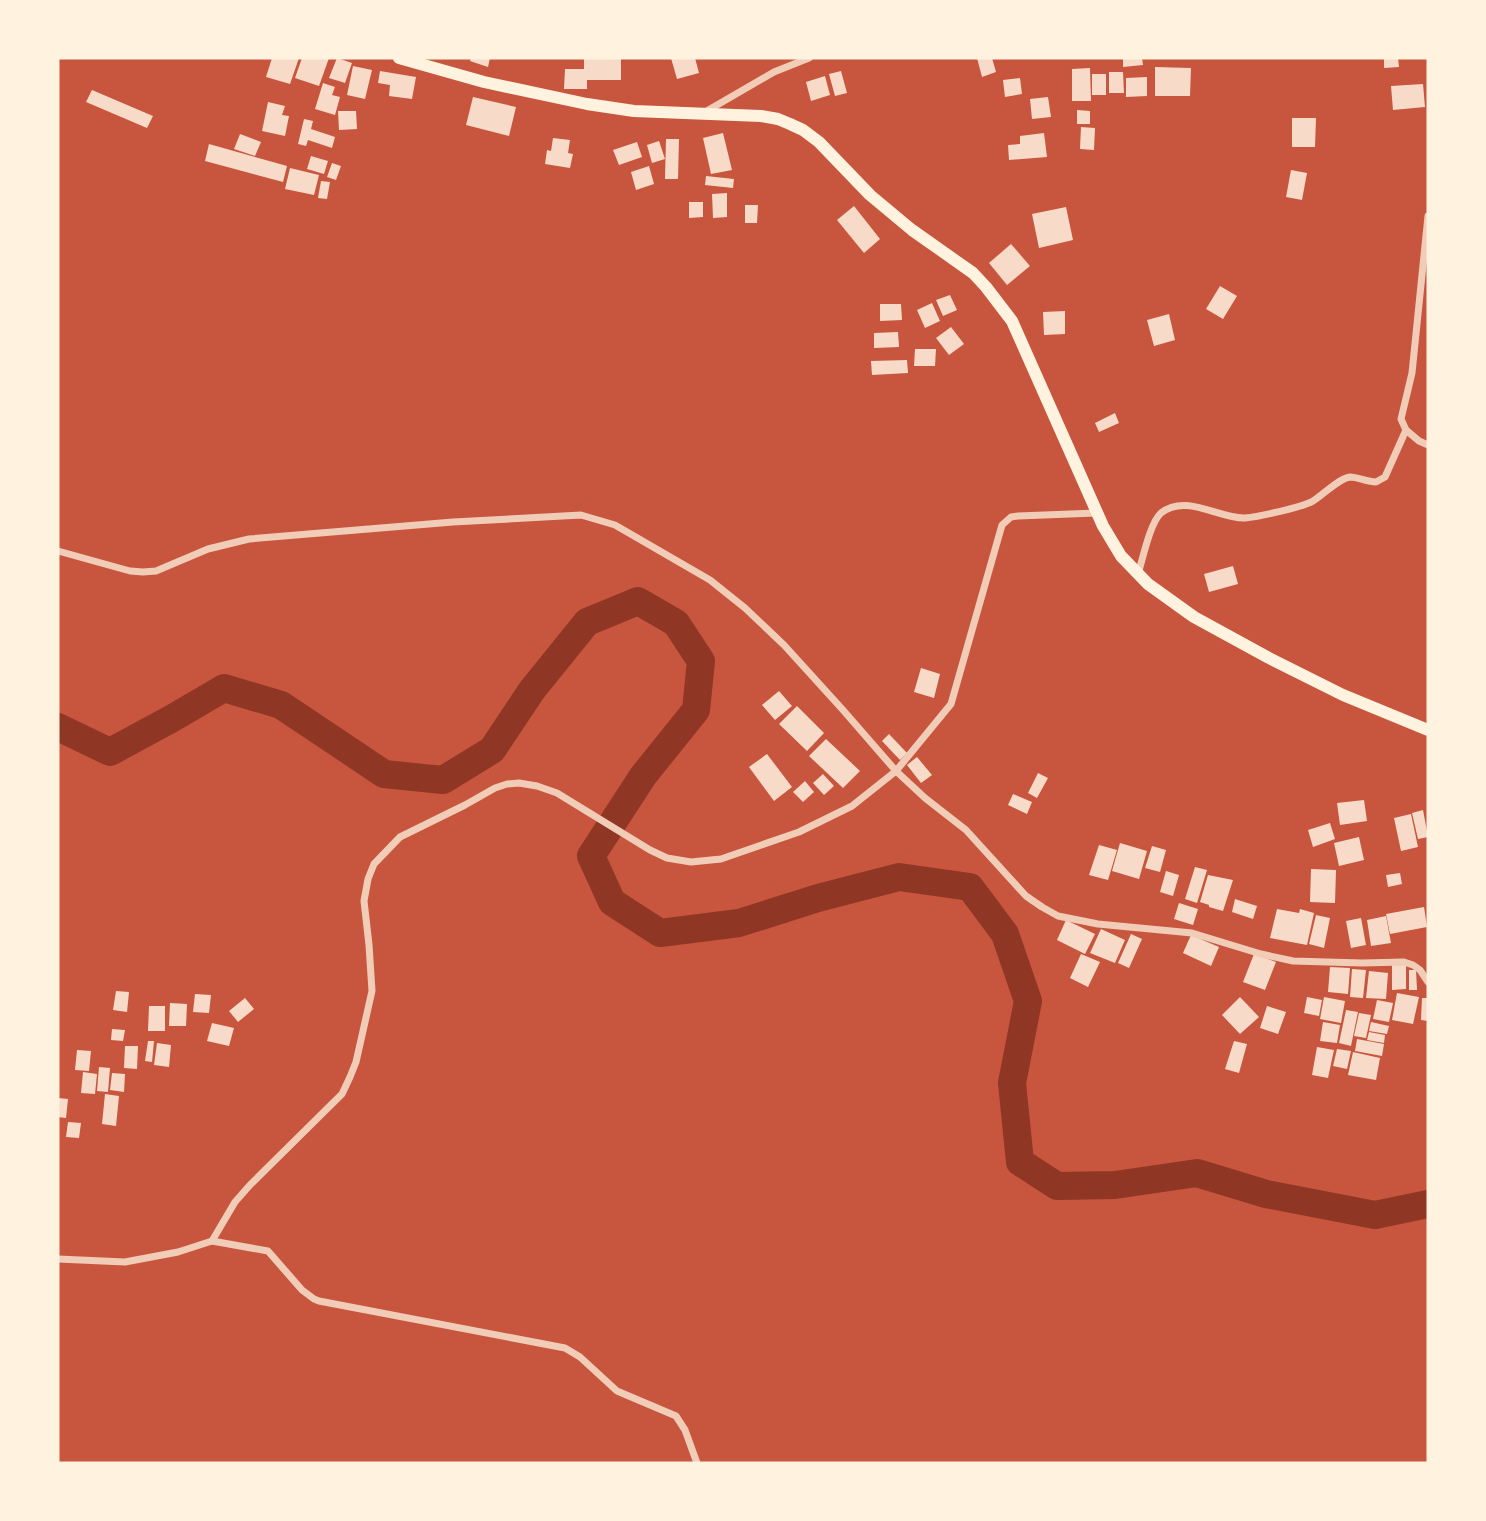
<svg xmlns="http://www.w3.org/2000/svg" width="1486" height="1521" font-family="Roboto,sans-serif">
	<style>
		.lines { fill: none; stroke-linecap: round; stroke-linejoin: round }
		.river { stroke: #8f3625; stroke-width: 28 }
		.building { fill: #f7dbc8 }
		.minor { stroke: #f1ccb7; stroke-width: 7 }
		.secondary { stroke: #fff3e0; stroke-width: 12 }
	</style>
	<rect width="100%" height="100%" fill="#c8553d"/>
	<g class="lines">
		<path class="river" d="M58,727L110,752L171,719L224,688L281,705L384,774L443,780L492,750L532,690L587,622L638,601L676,623L701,661L696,710L643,776L591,856L612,902L660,933L739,923L818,898L899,877L970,887L1005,934L1028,1001L1012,1083L1020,1162L1057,1186L1115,1185L1197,1173L1266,1194L1375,1215L1428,1204"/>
	</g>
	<g class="building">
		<path d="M272,58H299L290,84L266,77Z"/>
		<path d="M302,58H329L319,86L295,78Z"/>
		<path d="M337,58L352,63L345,83L329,78Z"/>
		<path d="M471,58H490L488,67L470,61Z"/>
		<path d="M584,58H621V80H587V89H564L565,69H584Z"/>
		<path d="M671,58H695L699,73L677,79Z"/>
		<path d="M977,58H992L996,72L982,77Z"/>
		<path d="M1123,58H1142L1143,65L1123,67Z"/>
		<path d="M1384,58H1398L1399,67L1384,68Z"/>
		<path d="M353,66L372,70L365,99L347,95Z"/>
		<path d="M1155,67L1191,68L1190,96H1155Z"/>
		<path d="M1090,68L1091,101H1072V69Z"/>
		<path d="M380,71L416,77L412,99L389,96L390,85L378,83Z"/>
		<path d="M841,71L847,93L835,96L829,74Z"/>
		<path d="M1109,72H1123L1124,93H1109Z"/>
		<rect x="1092" y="74" width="14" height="21"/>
		<path d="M825,76L830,95L811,101L806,82Z"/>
		<path d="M1147,77V96L1126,97V78Z"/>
		<path d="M1020,78L1022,94L1005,97L1003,80Z"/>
		<path d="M323,83L335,87L332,95L340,97L335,115L315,109Z"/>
		<path d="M1423,84L1425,107L1393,110L1391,86Z"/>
		<path d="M92,90L153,116L147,128L86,102Z"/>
		<path d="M473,97L516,107L509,136L466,125Z"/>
		<path d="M1048,97L1051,117L1032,119L1030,99Z"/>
		<path d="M268,102L285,106L282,115L289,116L285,136L262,131Z"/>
		<path d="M1077,110L1090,111V124H1077Z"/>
		<path d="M338,111H356L357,129L339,130Z"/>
		<path d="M1292,118H1316L1315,147H1292Z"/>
		<path d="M304,119L313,121L311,129L335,137L332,148L308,140L306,146L298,144Z"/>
		<path d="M1081,127L1095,128L1094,150L1080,149Z"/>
		<path d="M723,133L732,170L711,174L703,138Z"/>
		<path d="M1044,133L1047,157L1009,160L1008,145L1020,144V136Z"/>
		<path d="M240,134L261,142L255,156L234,149Z"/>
		<path d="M553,138L570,140L568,153L573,154L570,168L545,164L547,150L551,151Z"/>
		<path d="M666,139H679L678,179H665Z"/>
		<path d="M659,141L665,159L652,163L647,145Z"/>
		<path d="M637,142L642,157L619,165L613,150Z"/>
		<path d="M209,144L287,166L283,182L205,161Z"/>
		<path d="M311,156L328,161L324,174L307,169Z"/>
		<path d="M332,163L341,166L336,180L327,177Z"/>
		<path d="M649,166L654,184L636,190L631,172Z"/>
		<path d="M290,168L319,175L314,195L285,189Z"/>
		<path d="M1291,170L1307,173L1302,200L1286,197Z"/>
		<path d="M706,176L734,179L733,188L705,185Z"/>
		<path d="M321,181L330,182L327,199L318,198Z"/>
		<path d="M727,193V217L713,218L712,194Z"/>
		<path d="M689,202H703V217L689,218Z"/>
		<path d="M745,205H758L757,223H745Z"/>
		<path d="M854,206L880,239L864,253L837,220Z"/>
		<path d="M1066,207L1073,240L1039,248L1032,214Z"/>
		<path d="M1011,244L1030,266L1007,285L989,263Z"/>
		<path d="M1220,286L1237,296L1223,319L1206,309Z"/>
		<path d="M950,295L957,310L943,316L936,300Z"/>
		<path d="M932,303L940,321L925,328L917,310Z"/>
		<path d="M880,304H901L902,320L880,321Z"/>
		<path d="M1065,311V334L1044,335L1043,312Z"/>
		<path d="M1169,314L1175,340L1154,346L1147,320Z"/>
		<path d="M951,327L964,344L949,355L936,338Z"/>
		<path d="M898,332L899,347L874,348V333Z"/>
		<path d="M915,349H936L935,366H914Z"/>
		<path d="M907,360L908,373L872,375L871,361Z"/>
		<path d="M1115,413L1119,423L1099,432L1095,423Z"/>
		<path d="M1233,566L1238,584L1209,592L1204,574Z"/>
		<path d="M921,668L940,674L934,698L914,692Z"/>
		<path d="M779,691L792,706L775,720L762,705Z"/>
		<path d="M797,706L824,733L807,751L779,724Z"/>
		<path d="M889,734L907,753L900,760L882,741Z"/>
		<path d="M826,739L860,771L843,788L809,756Z"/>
		<path d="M767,754L792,787L774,801L749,767Z"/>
		<path d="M917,757L932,775L921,783L907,765Z"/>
		<path d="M1038,773L1048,778L1037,798L1028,793Z"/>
		<path d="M823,774L834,786L824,795L813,783Z"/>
		<path d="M805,781L814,792L803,802L793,792Z"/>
		<path d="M1013,794L1032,802L1027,814L1008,805Z"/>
		<path d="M1364,800L1367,821L1340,825L1337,803Z"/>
		<path d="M1423,810L1428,837L1418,839L1412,813Z"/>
		<path d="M1411,814L1418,847L1401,851L1394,818Z"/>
		<path d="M1330,823L1335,839L1313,847L1308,830Z"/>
		<path d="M1359,837L1364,860L1339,866L1334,843Z"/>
		<path d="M1120,843L1147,851L1139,879L1112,871Z"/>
		<path d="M1099,845L1117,850L1108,880L1089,875Z"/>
		<path d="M1152,846L1166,850L1160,872L1145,868Z"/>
		<path d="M1195,867L1207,870L1197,903L1185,899Z"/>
		<path d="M1311,869L1336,870L1335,903L1310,902Z"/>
		<path d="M1166,871L1179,875L1173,896L1160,892Z"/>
		<path d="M1400,873L1402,884L1388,887L1386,875Z"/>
		<path d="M1208,875L1233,880L1223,911L1209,907V905L1200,902Z"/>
		<path d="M1235,899L1257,906L1253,919L1232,912Z"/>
		<path d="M1179,903L1198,909L1193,925L1174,919Z"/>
		<path d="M1424,907L1427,927L1390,934L1386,914Z"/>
		<path d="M1277,909L1299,913L1300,909L1314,913L1307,945L1270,938Z"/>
		<path d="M1316,915L1330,918L1324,948L1309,944Z"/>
		<path d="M1386,916L1391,943L1371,946L1367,920Z"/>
		<path d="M1361,918L1366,945L1351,948L1346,921Z"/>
		<path d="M1066,920L1095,934L1085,954L1057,940Z"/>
		<path d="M1101,929L1125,940L1115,963L1090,953Z"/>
		<path d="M1131,934L1142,939L1129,968L1118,963Z"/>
		<path d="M1191,935L1219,947L1211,966L1183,953Z"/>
		<path d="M1081,954L1100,962L1088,987L1070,978Z"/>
		<path d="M1254,954L1276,962L1265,990L1243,982Z"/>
		<path d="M1392,965H1406V989L1392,990Z"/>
		<path d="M1330,967L1350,968L1348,994L1328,992Z"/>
		<path d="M1352,969L1366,970L1363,998L1350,997Z"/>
		<path d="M1409,970H1416L1417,990H1409Z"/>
		<path d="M1369,971L1388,973L1386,999L1366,998Z"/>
		<path d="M116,991L129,992L127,1012L113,1010Z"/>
		<path d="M1397,993L1419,997L1413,1024L1392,1020Z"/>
		<path d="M195,994L211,995L209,1013L193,1012Z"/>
		<path d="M1240,997L1259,1017L1240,1034L1222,1015Z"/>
		<path d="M1307,997L1322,1000L1319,1016L1304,1013Z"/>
		<path d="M1324,997L1345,1001L1341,1023L1320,1019Z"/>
		<path d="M245,998L254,1009L238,1022L229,1011Z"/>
		<path d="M1422,998H1428V1021L1421,1020Z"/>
		<path d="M1377,1000L1393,1003L1389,1022L1373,1019Z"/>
		<path d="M170,1003L187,1004L186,1026H169Z"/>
		<path d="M149,1006H165V1031H148Z"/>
		<path d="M1267,1006L1286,1012L1278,1034L1260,1028Z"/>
		<path d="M1346,1010L1358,1012L1351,1046L1339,1043Z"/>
		<path d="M1359,1013L1371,1015L1366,1038L1354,1036Z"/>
		<path d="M1323,1022L1340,1025L1337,1043L1320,1041Z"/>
		<path d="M1371,1022L1389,1026L1387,1034L1369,1031Z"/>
		<path d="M212,1023L234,1028L229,1046L207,1041Z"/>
		<path d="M112,1029L125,1030L123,1041L111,1040Z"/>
		<path d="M1369,1032L1385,1035L1384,1043L1367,1040Z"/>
		<path d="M1357,1039L1384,1044L1382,1056L1355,1051Z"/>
		<path d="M148,1041H154L152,1062L145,1061Z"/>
		<path d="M1234,1041L1247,1044L1239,1073L1225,1069Z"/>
		<path d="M157,1043L171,1045L169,1067L154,1065Z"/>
		<path d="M125,1046H138L137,1069L124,1068Z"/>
		<path d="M1317,1047L1334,1050L1328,1078L1312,1075Z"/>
		<path d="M1337,1049L1351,1051L1347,1069L1333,1066Z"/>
		<path d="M77,1050L91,1051L89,1071L75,1070Z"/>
		<path d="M1353,1052L1380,1058L1376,1080L1348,1075Z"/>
		<path d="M99,1067L110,1068L108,1092L97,1091Z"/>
		<path d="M83,1072L97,1074L95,1094L81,1093Z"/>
		<path d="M112,1073L125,1074L124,1092L110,1090Z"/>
		<path d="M105,1094L119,1096L116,1126L102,1124Z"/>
		<path d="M58,1098L68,1099L66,1118L58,1117Z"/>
		<path d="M68,1122L81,1123L79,1138L66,1137Z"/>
	</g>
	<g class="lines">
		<g class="minor">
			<path d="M705,112L774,72L809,58"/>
			<path d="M1428,216L1412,373L1401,419L1406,430L1419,441L1428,445"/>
			<path d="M58,551L130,571L143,572L156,571L208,549L249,539L453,522L581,515L615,525L710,580L745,608L784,645L843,710L896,771L925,798L966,830L1026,896L1042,907L1058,916L1098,924L1192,933L1261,954L1293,961L1362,963L1404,962L1413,965L1420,970L1428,982"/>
			<path d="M1138,574C1143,558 1150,523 1161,513C1186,493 1219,519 1245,518C1258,517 1303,507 1313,501C1323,495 1338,479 1350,477C1358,477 1367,482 1376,482L1385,477L1406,430"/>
			<path d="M212,1241L268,1251L302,1290L314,1299L319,1301L565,1348L580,1357L617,1391L676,1416L685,1430L697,1463"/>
			<path d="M58,1259L125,1262L178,1252L212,1241L235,1202L250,1185L342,1094L350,1077L356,1062L372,991L369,945L364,901L368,879L374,864L400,837L465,805L495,788L507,784L519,783L537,786L557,793L650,850L667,858L691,862L721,859L799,832L852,806L896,771L951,704L1002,525L1011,517L1018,516L1096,513"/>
		</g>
		<path class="secondary" d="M399,58L484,82L587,104L634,111L761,116L778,119L790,124L803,130L819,142L870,195L912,230L973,273L986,287L1012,321L1103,526L1121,556L1148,584L1194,617L1269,658L1343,695L1428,730"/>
	</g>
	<rect width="1486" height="1521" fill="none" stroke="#fff3e0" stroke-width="119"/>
</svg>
